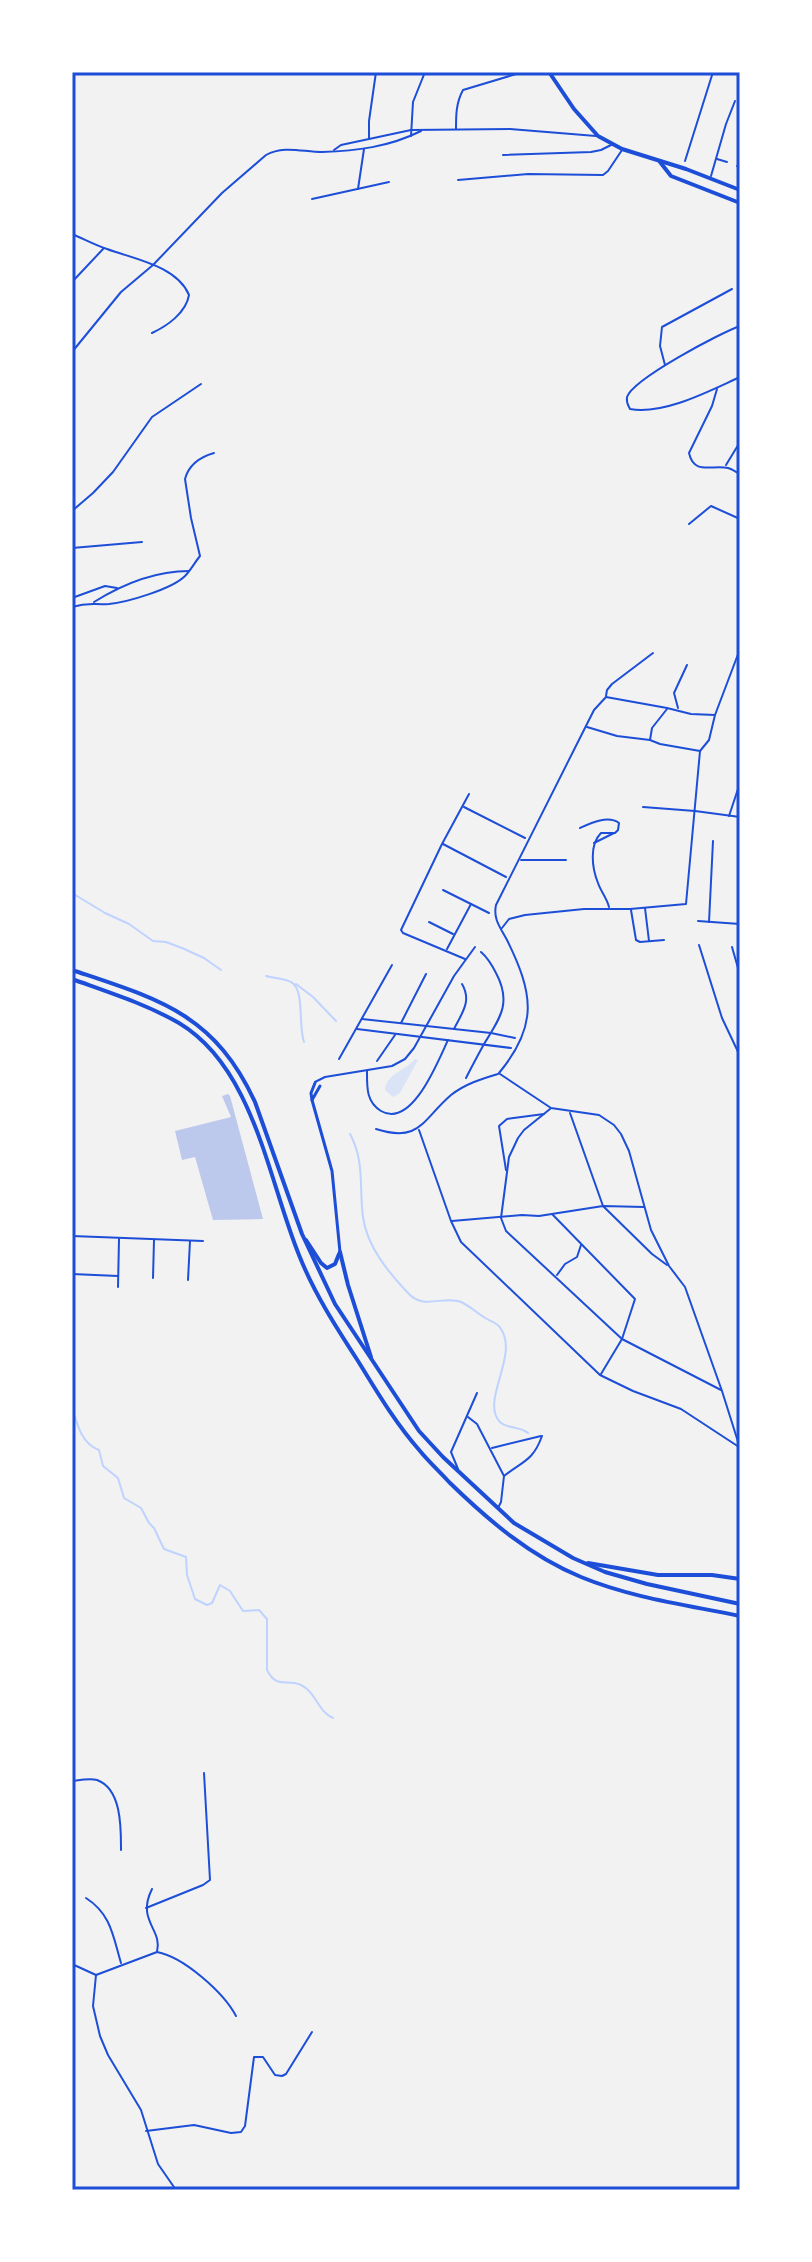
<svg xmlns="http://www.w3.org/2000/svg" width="812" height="2262" font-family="'Public Sans',sans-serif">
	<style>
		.green { fill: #dbe4f7 }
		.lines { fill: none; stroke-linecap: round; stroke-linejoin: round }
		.stream { stroke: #bfd3fe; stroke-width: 2 }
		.building { fill: #bdc9ec }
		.minor { stroke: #1d4ed8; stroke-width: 2 }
		.tertiary { stroke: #1d4ed8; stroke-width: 3 }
		.secondary { stroke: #1d4ed8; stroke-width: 4 }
		.trunk { stroke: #1d4ed8; stroke-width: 4 }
		.neatline { fill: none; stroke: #1d4ed8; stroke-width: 3 }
	</style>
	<rect width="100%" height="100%" fill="#f2f2f2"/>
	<path class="green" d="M415,1059L418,1060L400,1093L393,1097L385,1090C386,1074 405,1071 415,1059Z"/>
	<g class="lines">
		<g class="stream">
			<path d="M72,893L105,913L129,924L153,941L166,942L182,948L204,958L221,970"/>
			<path d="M266,976C273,978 284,978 291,982C305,989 298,1026 304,1042"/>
			<path d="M296,984L313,997L336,1021"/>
			<path d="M350,1134C365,1161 359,1189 363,1217C367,1247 389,1273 409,1294C424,1310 444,1295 461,1302C470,1306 478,1314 487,1319C492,1322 498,1323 501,1329C519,1356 480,1401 500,1422C507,1429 520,1426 528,1433"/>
			<path d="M72,1407C77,1424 81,1443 99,1450L103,1466L118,1478L124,1498L141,1508L149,1523L154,1528L164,1549L186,1557L187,1575L195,1599L207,1605L212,1603L220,1585L230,1591L243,1611L259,1610L267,1619V1670C277,1690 287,1678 301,1685C316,1692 318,1712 333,1718"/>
		</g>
	</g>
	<path class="building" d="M228,1094L230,1096L263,1219L213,1220L195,1157L182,1160L175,1131L231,1117L222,1096Z"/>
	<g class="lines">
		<g class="minor">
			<path d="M456,129C456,115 456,103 463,90L523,72"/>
			<path d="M411,136L413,102L425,72"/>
			<path d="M369,139V121L376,72"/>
			<path d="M334,150L341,145L411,130L510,129L596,136"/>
			<path d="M503,155L591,152L601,150L611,145"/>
			<path d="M717,159L727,162"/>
			<path d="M685,161L713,72"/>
			<path d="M737,166L740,167"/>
			<path d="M711,176L726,124L735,101"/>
			<path d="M458,180L528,174L603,175L608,171L622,150"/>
			<path d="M358,189L364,149"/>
			<path d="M312,199L389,182"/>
			<path d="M72,234C84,239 95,245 107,249C134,259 177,266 189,295C186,313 167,326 152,333"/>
			<path d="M72,282L104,248"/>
			<path d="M740,326C720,333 633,379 627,397C626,403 628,405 630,409C664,415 709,391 740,377"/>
			<path d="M72,352L121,292L153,265L222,193L266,155C284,145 303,152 322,152C356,151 389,147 421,131"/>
			<path d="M665,365L660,346L662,327L732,289"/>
			<path d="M717,389L712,406L689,453C694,476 713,464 728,468C732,469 736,472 740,474"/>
			<path d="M726,465L740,442"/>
			<path d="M72,511L93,493L113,472L152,417L201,384"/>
			<path d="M689,524L711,506L740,519"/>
			<path d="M72,548L142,542"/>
			<path d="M72,598L105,586L117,588"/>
			<path d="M94,602C123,584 154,571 189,571"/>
			<path d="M72,607C89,602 93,605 109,604C128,602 172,589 185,576C191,570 195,562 200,556L191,518L185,479C189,464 200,457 214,453"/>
			<path d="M606,696L607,690L612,684L653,653"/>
			<path d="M678,708L674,693L687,665"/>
			<path d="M587,727L617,736L650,740L660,744L700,751"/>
			<path d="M650,740L652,728L667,709"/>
			<path d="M464,807L525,838"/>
			<path d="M643,807L695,811L740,817"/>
			<path d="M729,816L740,783"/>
			<path d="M580,828C591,823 608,815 619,823L618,830L615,833H601C589,845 592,868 598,883C601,892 607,898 609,907"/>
			<path d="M594,843L614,833"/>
			<path d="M443,844L506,877"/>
			<path d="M521,860H566"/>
			<path d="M443,890L489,913"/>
			<path d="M645,908L649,941"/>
			<path d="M631,910L636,940L640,942L664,940"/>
			<path d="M698,921L740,924"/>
			<path d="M429,922L453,934"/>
			<path d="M709,922L713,841"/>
			<path d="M502,928L509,919L525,915L584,909H630L686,904L700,751L709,740L715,715L740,649"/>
			<path d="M699,945L722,1018L740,1056"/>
			<path d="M732,947L740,975"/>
			<path d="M447,949L471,904"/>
			<path d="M465,959L403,933L401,930L442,844L469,794"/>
			<path d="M362,1019L491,1033L515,1038"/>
			<path d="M401,1023L426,974"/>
			<path d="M357,1029L511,1048"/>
			<path d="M454,1029C462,1013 472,1001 462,984"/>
			<path d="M339,1059L392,965"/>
			<path d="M377,1061L395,1035"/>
			<path d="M367,1071C367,1087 366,1102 381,1111C412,1129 438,1061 448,1040"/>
			<path d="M499,1073C539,1025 533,993 507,940C500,927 493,919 496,905L594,710L606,697L667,708L691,714L715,715"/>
			<path d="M500,1074L551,1108L599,1115L614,1125L621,1134L629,1151L651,1230L669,1266L685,1287L722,1391L740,1448"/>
			<path d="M466,1078C472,1066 478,1055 484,1044C500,1018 512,1003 496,973C492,965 488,958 481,952"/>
			<path d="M315,1082L325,1077L392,1066L405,1059L414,1048L454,976L475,947"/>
			<path d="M550,1109L524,1130L518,1138L509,1157L501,1218L506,1231L622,1339L721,1390"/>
			<path d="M570,1113L603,1206L652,1254L667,1265"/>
			<path d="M376,1129C420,1143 422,1120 451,1095C465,1084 481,1079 498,1074"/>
			<path d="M419,1130L451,1221L461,1242L600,1375L633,1391L681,1409L739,1447"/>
			<path d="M506,1170L499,1126L507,1119L544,1114"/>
			<path d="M552,1214L635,1299L622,1339L601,1374"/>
			<path d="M452,1221L522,1215L539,1216L603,1206L644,1207"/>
			<path d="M72,1236L203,1241"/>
			<path d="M72,1274L118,1276"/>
			<path d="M557,1275L565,1264L577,1257L581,1245"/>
			<path d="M153,1278L154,1240"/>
			<path d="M188,1280L190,1241"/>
			<path d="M118,1287L119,1239"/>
			<path d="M468,1417L477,1424L504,1476"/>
			<path d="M492,1448L541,1436"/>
			<path d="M458,1469L451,1452L477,1393"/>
			<path d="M498,1508L501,1502L504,1476C523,1461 533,1461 542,1436"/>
			<path d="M72,1781C80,1780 90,1778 97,1780C122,1789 121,1829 121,1850"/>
			<path d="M152,1889C136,1921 163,1929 157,1952"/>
			<path d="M86,1898C111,1914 113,1936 121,1963"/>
			<path d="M146,1908L203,1885L210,1880L204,1773"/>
			<path d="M72,1964L96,1975L157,1952C184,1957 224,1993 236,2016"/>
			<path d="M96,1975L93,2006L100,2036L108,2055L141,2110L158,2164L176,2190"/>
			<path d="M146,2131L194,2125L231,2133L241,2132L245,2126L254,2057H263L275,2075L282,2076L286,2074L312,2032"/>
		</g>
		<g class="tertiary">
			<path d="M315,1083L311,1093L312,1100L332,1171L340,1252"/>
			<path d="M312,1100L320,1086"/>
		</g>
		<g class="secondary">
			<path d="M549,72L574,109L598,136L622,149L686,169L740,190"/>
			<path d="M660,162L671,176L740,203"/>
		</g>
		<g class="trunk">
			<path d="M72,970C158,999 214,1013 255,1102L302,1234L335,1304L419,1431L443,1457L514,1523L573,1558L605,1572L647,1584L740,1604"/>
			<path d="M72,979C108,992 146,1004 179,1023C254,1068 268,1179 299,1255C314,1293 336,1327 358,1361C377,1392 396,1424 420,1451C429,1462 440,1472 449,1482C488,1520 530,1556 581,1577C632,1598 687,1605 740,1616"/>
			<path d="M306,1240L321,1263L327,1268L335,1264L339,1254"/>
			<path d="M340,1252L348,1285L371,1357"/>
			<path d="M588,1563L658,1575H712L740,1579"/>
		</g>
	</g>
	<rect width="812" height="2262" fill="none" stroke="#ffffff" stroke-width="148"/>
	<rect x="74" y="74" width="664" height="2114" class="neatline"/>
</svg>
